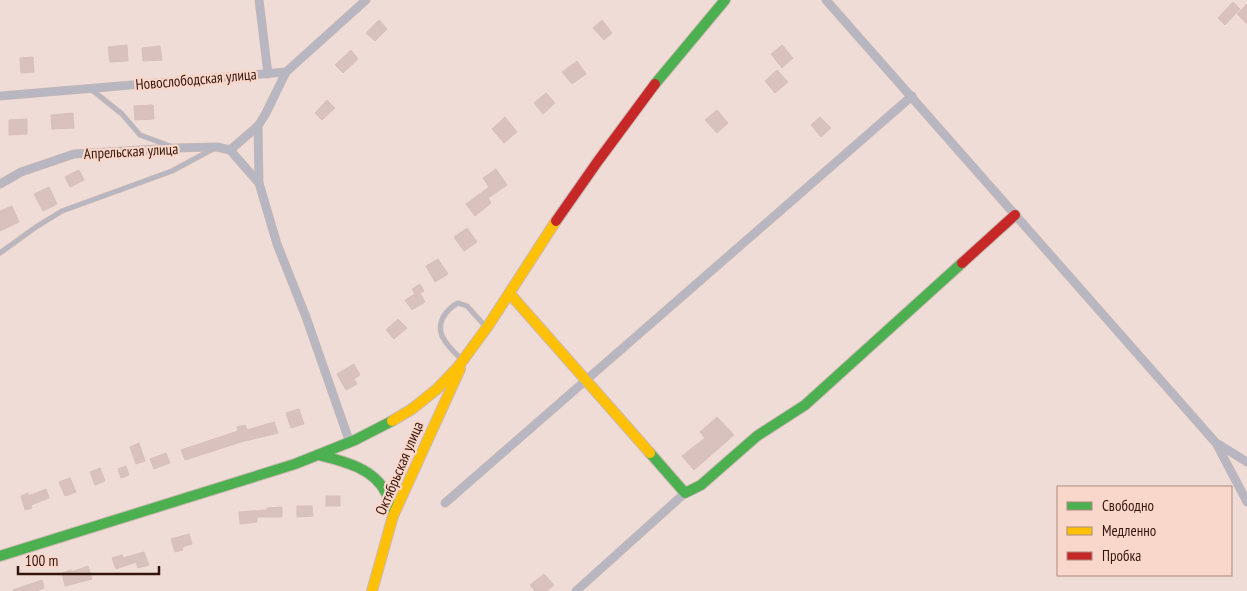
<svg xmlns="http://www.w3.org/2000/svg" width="1247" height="591" font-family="'PT Sans Narrow',sans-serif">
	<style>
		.building { fill: #d9c2be; stroke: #d8bfbc }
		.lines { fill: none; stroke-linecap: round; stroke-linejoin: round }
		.lane-casing { stroke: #ccb9b3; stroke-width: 5.5 }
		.street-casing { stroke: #ccb9b3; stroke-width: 9 }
		.fast-casing { stroke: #ccb9b3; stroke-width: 12 }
		.slow-casing { stroke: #ccb9b3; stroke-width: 12 }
		.jam-casing { stroke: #ccb9b3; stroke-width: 12 }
		.lane { stroke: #b7b6c1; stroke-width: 4 }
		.street { stroke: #b7b6c1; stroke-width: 8 }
		.fast { stroke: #4caf50; stroke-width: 10 }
		.slow { stroke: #ffc107; stroke-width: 10 }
		.jam { stroke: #c62828; stroke-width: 10 }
		.labels { text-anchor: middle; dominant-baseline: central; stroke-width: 4.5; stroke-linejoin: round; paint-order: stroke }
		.street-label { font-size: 15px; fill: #34150a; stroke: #fad7cb }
	</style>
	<rect width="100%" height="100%" fill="#f0dcd6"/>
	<g class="building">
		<path d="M1233,2L1240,9L1225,25L1218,18Z"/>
		<path d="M1247,4V24L1237,14Z"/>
		<path d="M379,20L387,29L375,41L366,33Z"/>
		<path d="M602,20L612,33L604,40L593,28Z"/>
		<path d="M127,45L128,61L110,62L108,47Z"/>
		<path d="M782,45L793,58L782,68L771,54Z"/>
		<path d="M160,46L162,60L143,61L142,48Z"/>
		<path d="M351,50L358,59L343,73L335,65Z"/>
		<path d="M33,57L34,72L21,73L20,58Z"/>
		<path d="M577,61L586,74L572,84L562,72Z"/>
		<path d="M777,70L788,82L775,93L765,81Z"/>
		<path d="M546,93L555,103L543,114L534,103Z"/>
		<path d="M327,100L335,108L322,120L315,113Z"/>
		<path d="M153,105L154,119L135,120L134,106Z"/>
		<path d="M717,110L728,123L717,133L705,120Z"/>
		<path d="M73,113L74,128L52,129L51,115Z"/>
		<path d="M505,117L517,132L504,143L492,129Z"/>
		<path d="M820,117L831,128L821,137L811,125Z"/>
		<path d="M27,119V134L9,135V120Z"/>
		<path d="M496,169L507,185L488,198L491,203L475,216L466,204L489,187L483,178Z"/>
		<path d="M79,170L84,180L70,187L65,177Z"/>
		<path d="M49,187L57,204L43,211L34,194Z"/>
		<path d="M12,206L19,222L0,231V211Z"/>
		<path d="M467,228L477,242L464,251L454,237Z"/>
		<path d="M438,259L448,274L435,282L426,266Z"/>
		<path d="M420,284L424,291L420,293L425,302L412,310L405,300L415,294L412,289Z"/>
		<path d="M398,319L407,328L394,339L386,330Z"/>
		<path d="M354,364L360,375L354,379L357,384L346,390L337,374Z"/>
		<path d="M299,409L304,424L291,428L286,413Z"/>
		<path d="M717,417L734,435L694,470L682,456L705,438L700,432Z"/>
		<path d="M274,422L278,433L241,442L185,460L181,450L238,431L237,427L245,425L247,430Z"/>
		<path d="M139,443L145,461L136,464L130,447Z"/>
		<path d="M166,453L170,463L154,469L150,459Z"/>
		<path d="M126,466L129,475L121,478L118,469Z"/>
		<path d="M100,468L105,481L95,485L90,472Z"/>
		<path d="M70,478L76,492L65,496L59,482Z"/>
		<path d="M46,489L49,498L31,505L32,508L25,510L21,496L28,493V496Z"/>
		<rect x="326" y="496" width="14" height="10"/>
		<path d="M297,506H312L313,516L297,517Z"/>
		<path d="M282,507V517H257V522L240,524L239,512L267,510V508Z"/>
		<path d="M189,534L192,544L182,547L183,550L175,552L171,539Z"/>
		<path d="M144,552L149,565L138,568L136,562L116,569L112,558L122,555L123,558Z"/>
		<path d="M88,566L92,579L65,586L62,573L71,570L72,572Z"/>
		<path d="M544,574L554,585L547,591H535L530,585Z"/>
		<path d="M42,580L44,588L37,591H13V590Z"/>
	</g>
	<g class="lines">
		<defs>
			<g id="lane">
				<path d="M92,90L122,114L140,135L170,146"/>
				<path d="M0,253L36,227L62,211L172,171L213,149"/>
				<path d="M462,360C449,347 431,332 446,313C450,308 452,306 458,303L467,306L486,327"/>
			</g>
			<g id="street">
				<path d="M259,0L268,74"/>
				<path d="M826,0L1216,443L1247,502"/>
				<path d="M286,72L266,113L258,126L259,183L277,244L306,317L350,443"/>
				<path d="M0,96L286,72L366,0"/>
				<path d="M230,150L259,183"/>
				<path d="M0,184L21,172L74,154L174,148L217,147L230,150L258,126"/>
				<path d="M1218,444L1247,462"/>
				<path d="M445,503L912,96"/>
				<path d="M576,591L685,493"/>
			</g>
			<g id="fast">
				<path d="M655,84L725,0"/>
				<path d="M650,453L685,493L701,485L757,436L805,405L962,263"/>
				<path d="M319,455C343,461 374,468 386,493C389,500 391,509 393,516"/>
				<path d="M0,556L295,464L355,440L392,421"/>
			</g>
			<g id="slow">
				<path d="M510,294L650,453"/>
				<path d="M392,421L412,409L437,389L458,367L488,326L556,221"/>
				<path d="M372,591L393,516L460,369"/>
			</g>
			<g id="jam">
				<path d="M556,221L598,161L655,84"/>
				<path d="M962,263L1015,215"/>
			</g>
		</defs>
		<use href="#lane" class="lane-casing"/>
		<use href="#street" class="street-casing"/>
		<use href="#fast" class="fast-casing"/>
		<use href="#slow" class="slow-casing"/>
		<use href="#jam" class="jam-casing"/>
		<use href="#lane" class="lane"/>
		<use href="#street" class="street"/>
		<use href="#fast" class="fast"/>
		<use href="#slow" class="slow"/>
		<use href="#jam" class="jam"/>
	</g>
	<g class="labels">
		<g class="street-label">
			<text transform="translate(196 79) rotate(-5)">Новослободская улица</text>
			<text transform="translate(131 151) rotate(-3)">Апрельская улица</text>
			<text transform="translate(399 468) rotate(-67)">Октябрьская улица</text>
		</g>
	</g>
	<rect x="1057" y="486" width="175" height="90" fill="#fad7cb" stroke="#ab897e"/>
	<rect x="1067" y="502" width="25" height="8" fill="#4caf50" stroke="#ab897e"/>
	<text x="1102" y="511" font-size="15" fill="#34150a">Свободно</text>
	<rect x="1067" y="527" width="25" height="8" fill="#ffc107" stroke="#ab897e"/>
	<text x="1102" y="536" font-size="15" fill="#34150a">Медленно</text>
	<rect x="1067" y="552" width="25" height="8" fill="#c62828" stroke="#ab897e"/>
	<text x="1102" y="561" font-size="15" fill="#34150a">Пробка</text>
	<path d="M18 566v8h141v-8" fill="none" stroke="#34150a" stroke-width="2.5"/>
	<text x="25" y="566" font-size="15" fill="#34150a" stroke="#fad7cb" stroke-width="4" paint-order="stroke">100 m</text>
</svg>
